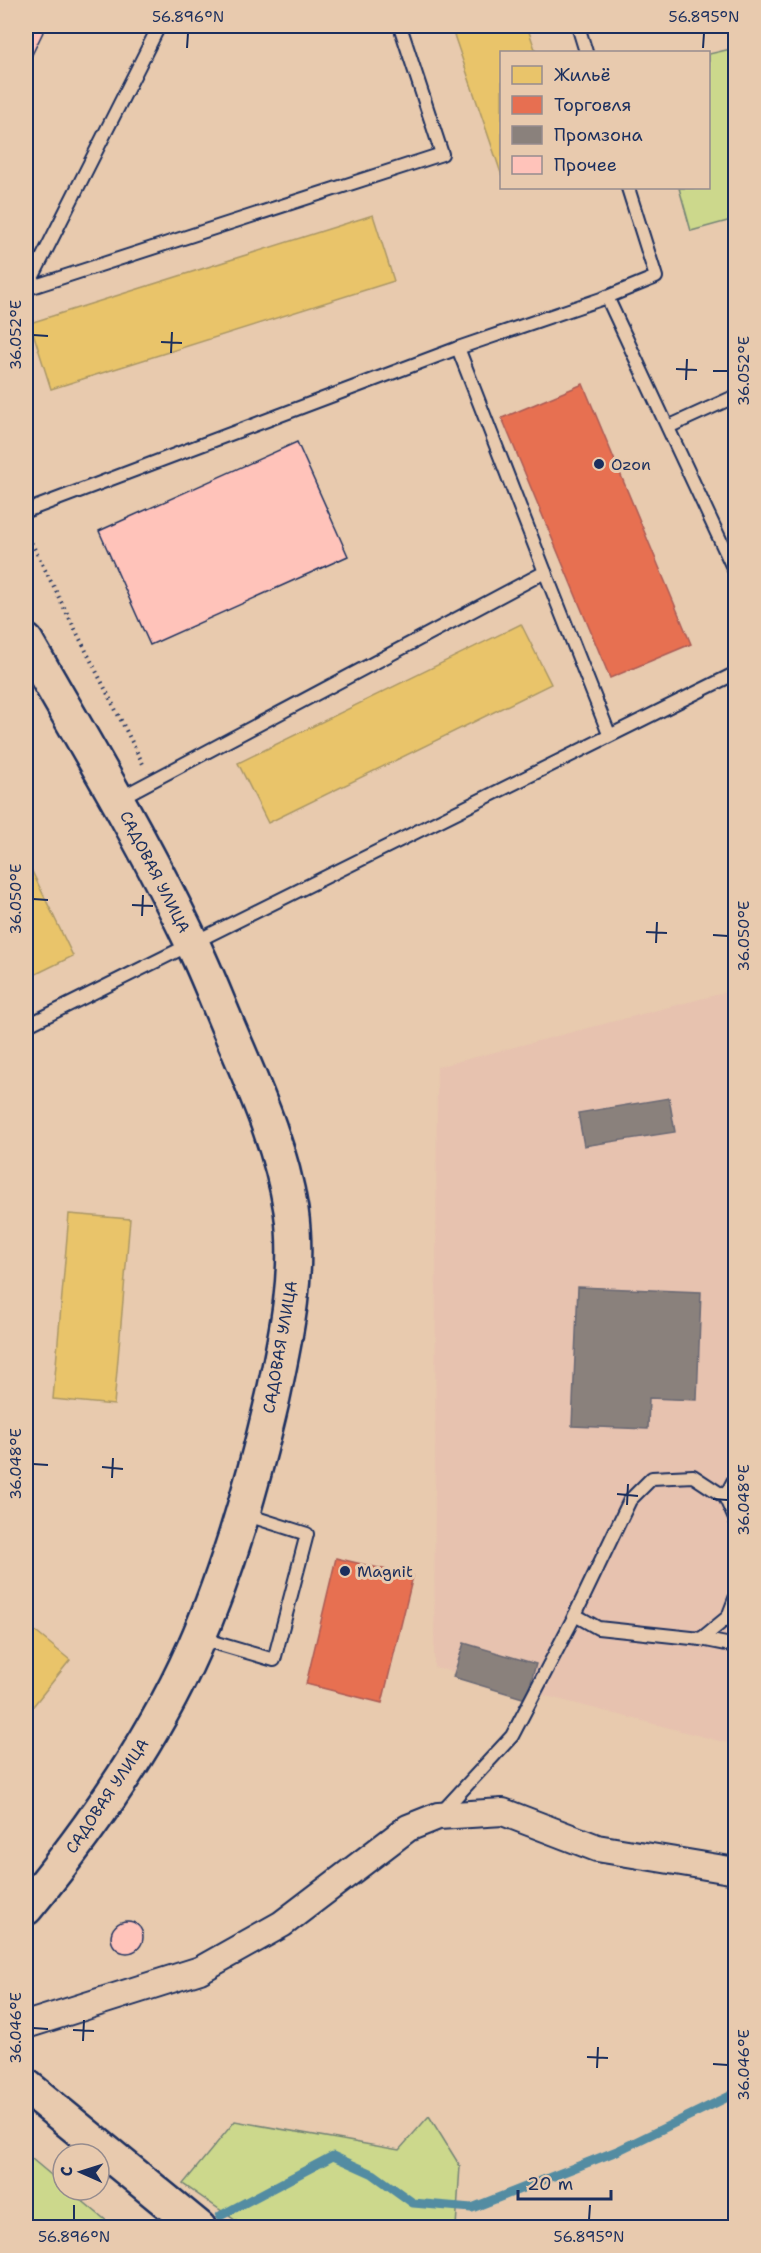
<svg xmlns="http://www.w3.org/2000/svg" width="761" height="2253" font-family="'Shantell Sans',sans-serif">
	<style>
		.built { fill: #e7c2af }
		.green { fill: #ccd88c; stroke: #748475; stroke-width: 1.5 }
		.homes { fill: #e9c46a; stroke: #ab9766; stroke-width: 1.5 }
		.shops { fill: #e76f51; stroke: #aa5c55; stroke-width: 1.5 }
		.industry { fill: #8a817c; stroke: #696873; stroke-width: 1.5 }
		.lines { fill: none; stroke-linecap: round; stroke-linejoin: round }
		.stream { stroke: #538ca2; stroke-width: 9 }
		.building { fill: #ffc3ba; stroke: #1b2f5e; stroke-width: 1.5 }
		.lane-casing { stroke: #1b2f5e; stroke-width: 16 }
		.street-casing { stroke: #1b2f5e; stroke-width: 30 }
		.secondary-casing { stroke: #1b2f5e; stroke-width: 38 }
		.path { stroke: #1b2f5e; stroke-width: 4; stroke-dasharray: 1.5 4.5; stroke-linecap: butt }
		.lane { stroke: #e8caae; stroke-width: 12 }
		.street { stroke: #e8caae; stroke-width: 26 }
		.secondary { stroke: #e8caae; stroke-width: 33 }
		.ticks { fill: none; stroke: #1b2f5e; stroke-width: 2 }
		.poi-dot { fill: #1b2f5e; stroke: #e8caae; stroke-width: 2 }
		.labels { text-anchor: middle; dominant-baseline: central; stroke-width: 6; stroke-linejoin: round; paint-order: stroke }
		.poi-label { font-size: 16px; fill: #1b2f5e; stroke: #e8caae; text-anchor: start }
		.street-label { font-size: 16px; fill: #1b2f5e; stroke: #e8caae }
		.neatline { fill: none; stroke: #1b2f5e; stroke-width: 2 }
		.ticks-label { font-size: 15px; text-anchor: middle; fill: #1b2f5e }
	</style>
	<rect width="100%" height="100%" fill="#e8caae"/>
	<filter id="ink" filterUnits="userSpaceOnUse"><feTurbulence type="fractalNoise" baseFrequency=".0167" numOctaves="2"/><feDisplacementMap in="SourceGraphic" scale="12" xChannelSelector="R" yChannelSelector="G"/><feConvolveMatrix kernelMatrix="1 2 1 2 8 2 1 2 1" color-interpolation-filters="sRGB"/></filter>
	<g filter="url(#ink)">
		<path class="built" d="M735,990V1745L434,1667L437,1067Z"/>
		<g class="green">
			<path d="M735,48V219L691,231L679,188H708L709,54Z"/>
			<path d="M429,2116L460,2166L456,2227H245L183,2184L235,2121L399,2150Z"/>
			<path d="M26,2154L63,2185V2190H69L114,2227H26Z"/>
		</g>
		<g class="homes">
			<path d="M451,26H527L536,52H502V176Z"/>
			<path d="M373,215L394,281L51,389L30,323Z"/>
			<path d="M521,624L551,684L268,823L238,763Z"/>
			<path d="M26,859L73,956L26,979Z"/>
			<path d="M69,1214L130,1219L114,1405L53,1399Z"/>
			<path d="M26,1624L70,1660L26,1715Z"/>
			<path d="M571,2219L581,2228H564Z"/>
		</g>
		<g class="shops">
			<path d="M583,384L691,644L610,678L502,418Z"/>
			<path d="M336,1558L413,1576L382,1703L306,1684Z"/>
		</g>
		<g class="industry">
			<path d="M669,1098L675,1132L584,1146L578,1113Z"/>
			<path d="M578,1287L701,1292L697,1400L649,1398L648,1429L572,1426Z"/>
			<path d="M464,1643L536,1664L526,1699L453,1677Z"/>
		</g>
		<g class="lines">
			<path class="stream" d="M220,2216L333,2156L373,2174L413,2203L472,2208L617,2151L736,2093"/>
		</g>
		<g class="building">
			<path d="M26,26H46L26,67Z"/>
			<path d="M297,442L348,556L150,645L99,531Z"/>
			<circle cx="127" cy="1937" r="16"/>
		</g>
		<g class="lines">
			<defs>
				<g id="lane">
					<path d="M578,26L586,52"/>
					<path d="M26,289L442,154L400,26"/>
					<path d="M26,290L159,26"/>
					<path d="M607,297L736,574"/>
					<path d="M458,348L607,297L656,277L628,188"/>
					<path d="M668,427L736,396"/>
					<path d="M26,511L458,348L545,572L118,799"/>
					<path d="M545,572L609,734"/>
					<path d="M26,1026L736,673"/>
					<path d="M725,1497L736,1521"/>
					<path d="M575,1615L598,1628L701,1639L736,1646"/>
					<path d="M199,1638L274,1660L307,1534L244,1514"/>
					<path d="M701,1639L728,1617L736,1596"/>
					<path d="M441,1813L512,1736L572,1621L630,1500L652,1478L693,1476L725,1497L736,1476"/>
				</g>
				<path id="street" d="M26,2025L200,1970L282,1924L408,1828L438,1816L503,1812L597,1848L736,1871"/>
				<g id="secondary">
					<path d="M26,641C83,740 142,838 191,941C206,971 217,1001 230,1031C255,1090 281,1146 291,1210C300,1272 286,1336 273,1397C253,1483 229,1569 193,1650C152,1743 90,1830 26,1908"/>
					<path d="M26,2086L199,2228"/>
				</g>
			</defs>
			<use href="#lane" class="lane-casing"/>
			<use href="#street" class="street-casing"/>
			<use href="#secondary" class="secondary-casing"/>
			<path class="path" d="M26,532L143,764"/>
			<use href="#lane" class="lane"/>
			<use href="#street" class="street"/>
			<use href="#secondary" class="secondary"/>
		</g>
	</g>
	<path class="ticks" d="M187,48L188,33M703,48L704,33M33,335L48,336M161,342L182,343M171,353L172,332M676,369L697,370M713,371H728M686,380L687,359M33,899L48,900M132,905L153,906M142,916L143,895M646,932L667,933M713,935L728,936M656,943L657,922M33,1464L48,1465M102,1467L123,1469M112,1478L113,1458M617,1494L638,1496M713,1499L728,1500M627,1505L628,1484M33,2028L48,2029M73,2030L94,2031M83,2041L84,2020M587,2057L608,2058M713,2064L728,2065M597,2068L598,2047M74,2220V2205M589,2220L590,2205"/>
	<g class="poi-dot">
		<circle cx="599" cy="464" r="6"/>
		<circle cx="345" cy="1571" r="6"/>
	</g>
	<g class="labels">
		<g class="poi-label">
			<text x="611" y="464">Ozon</text>
			<text x="357" y="1571">Magnit</text>
		</g>
		<g class="street-label">
			<text transform="translate(155 872) rotate(63)">САДОВАЯ УЛИЦА</text>
			<text transform="translate(280 1347) rotate(-80)">САДОВАЯ УЛИЦА</text>
			<text transform="translate(107 1796) rotate(-56)">САДОВАЯ УЛИЦА</text>
		</g>
	</g>
	<rect width="761" height="2253" fill="none" stroke="#e8caae" stroke-width="66"/>
	<rect x="500" y="51" width="210" height="138" fill="#e8caae" stroke="#968c8e" stroke-width="1.5"/>
	<rect x="512" y="66" width="30" height="18" fill="#e9c46a" stroke="#968c8e" stroke-width="1.5"/>
	<text x="554" y="81" font-size="18" fill="#1b2f5e">Жильё</text>
	<rect x="512" y="96" width="30" height="18" fill="#e76f51" stroke="#968c8e" stroke-width="1.5"/>
	<text x="554" y="111" font-size="18" fill="#1b2f5e">Торговля</text>
	<rect x="512" y="126" width="30" height="18" fill="#8a817c" stroke="#968c8e" stroke-width="1.5"/>
	<text x="554" y="141" font-size="18" fill="#1b2f5e">Промзона</text>
	<rect x="512" y="156" width="30" height="18" fill="#ffc3ba" stroke="#968c8e" stroke-width="1.5"/>
	<text x="554" y="171" font-size="18" fill="#1b2f5e">Прочее</text>
	<g transform="translate(81 2172) rotate(273)"><circle r="28" fill="#e8caae" stroke="#968c8e" stroke-width="1.5"/>
	<path d="M0-4.5L10 22L0 15L-10 22Z" fill="#1b2f5e"/>
	<text y="-9" font-size="16" font-weight="bold" text-anchor="middle" fill="#1b2f5e">С</text>
	</g>
	<path d="M518 2190v9h93v-9" fill="none" stroke="#1b2f5e" stroke-width="3"/>
	<text x="527" y="2190" font-size="18" fill="#1b2f5e" stroke="#e8caae" stroke-width="4.5" paint-order="stroke">20 m</text>
	<rect x="33" y="33" width="695" height="2187" class="neatline"/>
	<g class="ticks-label">
		<text x="188" y="22">56.896°N</text>
		<text x="704" y="22">56.895°N</text>
		<text transform="translate(16 335) rotate(-90)" y="5">36.052°E</text>
		<text transform="translate(744 371) rotate(-90)" y="5">36.052°E</text>
		<text transform="translate(16 899) rotate(-90)" y="5">36.050°E</text>
		<text transform="translate(744 936) rotate(-90)" y="5">36.050°E</text>
		<text transform="translate(16 1464) rotate(-90)" y="5">36.048°E</text>
		<text transform="translate(744 1500) rotate(-90)" y="5">36.048°E</text>
		<text transform="translate(16 2028) rotate(-90)" y="5">36.046°E</text>
		<text transform="translate(744 2065) rotate(-90)" y="5">36.046°E</text>
		<text x="74" y="2242">56.896°N</text>
		<text x="589" y="2242">56.895°N</text>
	</g>
</svg>
